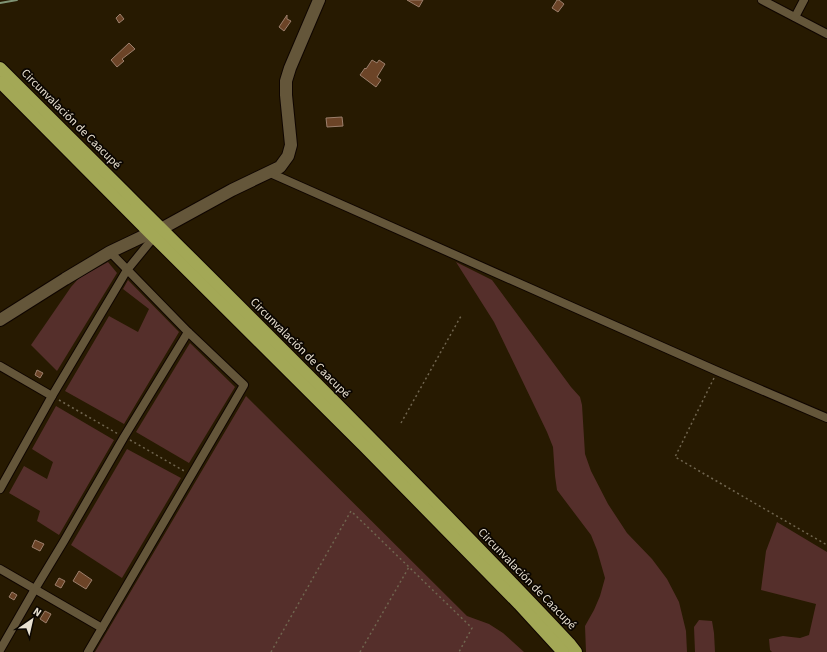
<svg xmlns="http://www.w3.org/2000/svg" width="827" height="652" font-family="'Source Sans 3',sans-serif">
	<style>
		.green { fill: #552f2b }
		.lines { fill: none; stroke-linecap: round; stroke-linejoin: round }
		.stream { stroke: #7f9374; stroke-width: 2 }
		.building { fill: #6c4427; stroke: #9c7f6c }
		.street-casing { stroke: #0f0500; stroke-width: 10 }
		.secondary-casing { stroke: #0f0500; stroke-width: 14 }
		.highway-casing { stroke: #0f0500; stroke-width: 14 }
		.path { stroke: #70654f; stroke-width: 1.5; stroke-dasharray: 2 3; stroke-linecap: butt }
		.street { stroke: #64563a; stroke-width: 8 }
		.secondary { stroke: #64563a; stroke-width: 12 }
		.highway { stroke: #a3a856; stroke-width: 12 }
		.labels { text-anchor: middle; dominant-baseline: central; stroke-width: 3.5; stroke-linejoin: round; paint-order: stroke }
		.street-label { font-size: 12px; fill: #e8e0d0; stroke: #0b0601 }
	</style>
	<rect width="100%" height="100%" fill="#271a01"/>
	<g class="green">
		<path d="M108,262L117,273L57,371L31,345L71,287L79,278Z"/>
		<path d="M456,262L492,280L571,387L580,397L582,405L585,454L591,471L608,504L627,533L652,559L667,579L679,602L686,631L687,652H586L585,626L594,610L600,596L605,578L597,550L591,535L557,490L555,476L553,447L547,432L494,322Z"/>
		<path d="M128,280L179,332L124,424L65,391L109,316L138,332L149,309L123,289Z"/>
		<path d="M190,343L235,387L189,463L136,432Z"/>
		<path d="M246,396L467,616L489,624L503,633L524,652H95Z"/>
		<path d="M56,406L114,440L59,535L37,521L40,511L9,493L24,466L47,479L53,462L32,449Z"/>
		<path d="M127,449L181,478L122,578L71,545Z"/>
		<path d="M777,522L827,552V652H772L770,650L769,639L783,636L800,638L809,635L816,604L761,590L766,551Z"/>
		<path d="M699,620L712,621L714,633L715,652H695L694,627Z"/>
	</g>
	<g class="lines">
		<path class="stream" d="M0,3L17,0"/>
	</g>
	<g class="building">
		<path d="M407,0H423L419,7Z"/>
		<path d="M557,0H559L564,4L558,12L552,8Z"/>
		<path d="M120,14L124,19L119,23L116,18Z"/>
		<path d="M287,15V19L291,21L284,31L279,27Z"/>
		<path d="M129,43L135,49L122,59L124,61L117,67L111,60Z"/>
		<path d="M372,60L377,63L379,60L385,64L377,77L381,80L376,87L360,75L365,68L366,69Z"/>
		<path d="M342,117L343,126L327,127L326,118Z"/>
		<path d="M37,370L43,373L40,378L35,375Z"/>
		<path d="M35,540L44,544L40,551L32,547Z"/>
		<path d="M79,571L92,580L86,589L73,581Z"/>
		<path d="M59,578L65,581L61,588L55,585Z"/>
		<path d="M12,592L17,595L14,600L9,597Z"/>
		<path d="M45,611L51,614L46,623L40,619Z"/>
	</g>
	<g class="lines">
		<defs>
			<g id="street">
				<path d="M762,0L827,34"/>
				<path d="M795,17L804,0"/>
				<path d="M268,172L717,371L827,418"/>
				<path d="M0,366L52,396"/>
				<path d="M0,489L52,396L127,270L154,237"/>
				<path d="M0,569L102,628"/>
				<path d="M0,650L35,589L64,541L124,437L188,332"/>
				<path d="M88,652L244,385L188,332L110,252"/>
			</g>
			<g id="secondary">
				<path d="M161,229L232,190L280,167L288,156L291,145L286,95V81L290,68L319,0"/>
				<path d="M0,320L65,279L110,252L150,233"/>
			</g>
			<g id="highway">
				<path d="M0,68C191,259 384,447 569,643L576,652"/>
				<path d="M0,82L150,233L365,447L519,604L563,652"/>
			</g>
		</defs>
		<use href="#street" class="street-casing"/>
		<use href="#secondary" class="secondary-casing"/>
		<use href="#highway" class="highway-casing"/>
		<g class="path">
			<path d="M714,378L675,457L827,545"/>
			<path d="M59,400L118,434"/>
			<path d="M401,423L461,316"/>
			<path d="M130,440L186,472"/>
			<path d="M271,652L351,511L472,628L459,652"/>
			<path d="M360,652L409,567"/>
		</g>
		<use href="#street" class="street"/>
		<use href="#secondary" class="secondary"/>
		<use href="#highway" class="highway"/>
	</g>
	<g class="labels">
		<g class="street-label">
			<text transform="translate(71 119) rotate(45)">Circunvalación de Caacupé</text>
			<text transform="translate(300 348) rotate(45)">Circunvalación de Caacupé</text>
			<text transform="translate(527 579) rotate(46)">Circunvalación de Caacupé</text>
		</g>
	</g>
	<g transform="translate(32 620) rotate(34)" stroke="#0b0601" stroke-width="3" paint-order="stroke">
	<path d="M0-3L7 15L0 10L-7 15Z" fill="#e8e0d0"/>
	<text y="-6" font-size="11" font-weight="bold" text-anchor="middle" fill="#e8e0d0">N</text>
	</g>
</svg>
